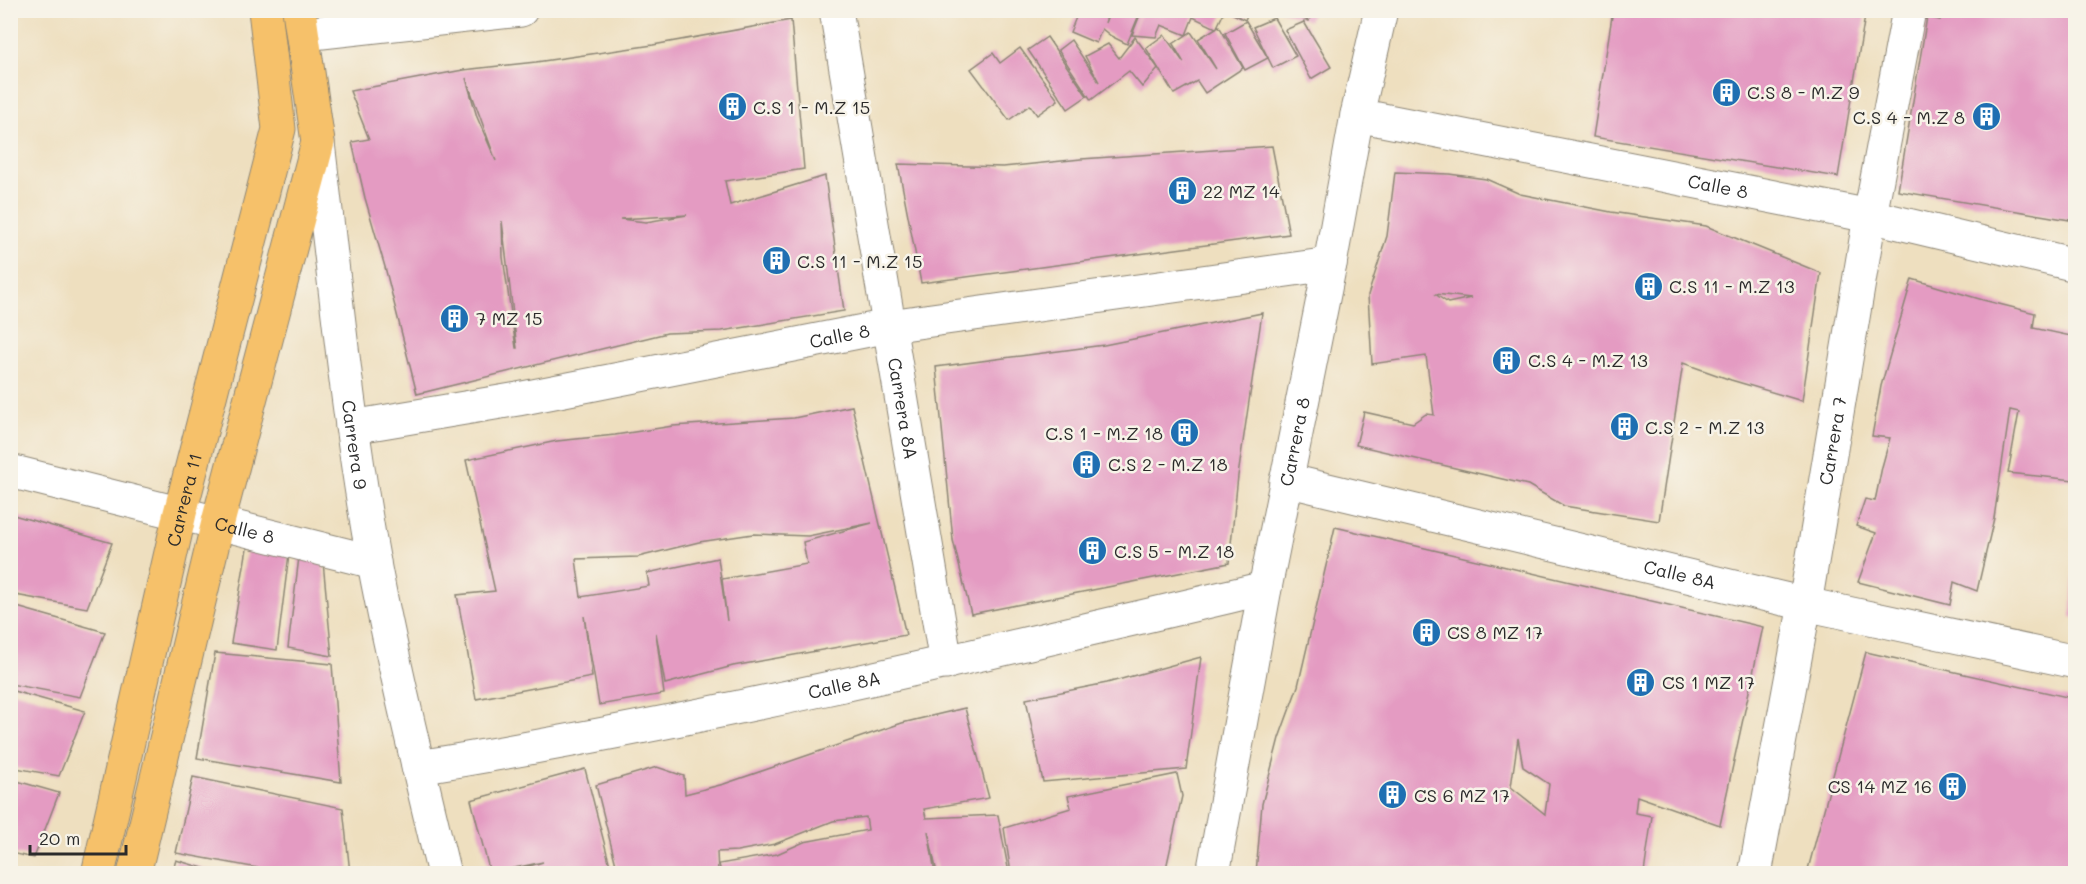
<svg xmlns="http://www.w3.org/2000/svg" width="2086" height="884" font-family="Mali,sans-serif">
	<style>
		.building { fill: #e49bc2; fill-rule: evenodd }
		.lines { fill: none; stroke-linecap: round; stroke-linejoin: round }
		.minor-casing { stroke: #8c8575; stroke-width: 35 }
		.major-casing { stroke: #8c8575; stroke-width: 35 }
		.minor { stroke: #fff; stroke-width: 33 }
		.major { stroke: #f6c16b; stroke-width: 33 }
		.labels { text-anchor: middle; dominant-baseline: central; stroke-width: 5; stroke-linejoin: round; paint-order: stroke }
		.poi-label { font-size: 18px; fill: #2b2b2b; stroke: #f7f3e8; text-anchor: start }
		.street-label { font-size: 18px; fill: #2b2b2b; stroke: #f7f3e8 }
	</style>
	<rect width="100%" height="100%" fill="#f7f3e8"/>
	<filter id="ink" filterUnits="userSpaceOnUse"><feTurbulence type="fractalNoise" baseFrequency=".0167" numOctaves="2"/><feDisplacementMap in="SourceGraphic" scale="12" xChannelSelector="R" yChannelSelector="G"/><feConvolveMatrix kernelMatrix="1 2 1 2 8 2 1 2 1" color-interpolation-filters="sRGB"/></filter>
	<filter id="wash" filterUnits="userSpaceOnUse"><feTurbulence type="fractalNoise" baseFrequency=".008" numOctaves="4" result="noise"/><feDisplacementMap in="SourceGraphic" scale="24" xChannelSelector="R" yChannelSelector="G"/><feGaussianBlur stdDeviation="1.35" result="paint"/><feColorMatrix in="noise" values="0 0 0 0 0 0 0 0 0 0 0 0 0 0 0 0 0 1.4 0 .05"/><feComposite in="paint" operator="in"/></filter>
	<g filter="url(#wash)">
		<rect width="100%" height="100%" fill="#eedfbf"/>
		<g id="blocks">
			<g class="building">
				<path d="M1079,10H1109L1105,23L1110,10H1141L1127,44L1111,36L1102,29L1096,43L1070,32Z"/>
				<path d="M1142,10H1225L1217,27L1219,26L1243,68L1205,93L1197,81L1174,94L1146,48L1164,35L1184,63L1173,44L1191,32L1216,69L1198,39L1216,28L1193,17L1186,35L1161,25L1156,37L1132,35Z"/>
				<path d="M1225,10H1249L1245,20Z"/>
				<path d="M1279,10H1313L1309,21Z"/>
				<path d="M1613,10H1866L1838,177L1593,137Z"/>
				<path d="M1941,10H2076V221L1898,191L1927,17L1940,20Z"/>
				<path d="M1274,18L1296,56L1273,68L1253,27Z"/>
				<path d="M791,20L804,169L725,181L730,205L825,176L844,311L722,331L667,333L417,394L385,267L365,198L352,142L369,139L350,91L463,70L536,62L653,45ZM466,78L496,161L477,117ZM687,215L646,222L620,219ZM502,221L517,348H516L503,257Z"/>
				<path d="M1246,21L1268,58L1245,70L1225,33Z"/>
				<path d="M1304,22L1331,67L1311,79L1285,30Z"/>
				<path d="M1047,37L1087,96L1068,109L1028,50Z"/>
				<path d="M1135,37L1158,68L1142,87L1129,71L1091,100L1058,50L1071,40L1099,82L1085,56L1108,44L1119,58Z"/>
				<path d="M1020,48L1058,100L1037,115L1030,105L1009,120L971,69L993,53L1000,63Z"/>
				<path d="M1272,146L1289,234L921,283L898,164L1003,167L1081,159Z"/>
				<path d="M1395,172L1449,174L1486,179L1520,194L1611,212L1706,226L1821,273L1802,401L1731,380L1683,363L1659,521L1564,506L1528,485L1356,445L1364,412L1413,423L1426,414L1434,415L1426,356L1372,364L1368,295L1387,236ZM1435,294L1471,298L1448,303Z"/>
				<path d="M1912,279L1983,300L2035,313L2033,328L2076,337L2074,480L2008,473L2019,412L2010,410L1994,518L1977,591L1954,582L1950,605L1858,582L1876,533L1856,526L1865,499L1875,501L1882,467L1890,438L1872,436L1881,386Z"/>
				<path d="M1262,313L1238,476L1229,563L971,614L953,540L936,367L1104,345Z"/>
				<path d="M852,406L906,635L733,666L665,684L656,633L664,694L599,705L584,616L592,677L476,699L457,595L495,591L466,460L557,441L615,435L673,426L794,418ZM872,523L803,542L807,564L722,579L727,621L718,558L647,573L649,586L581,597L576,559L638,557L699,542L753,534L808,536Z"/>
				<path d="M10,514L112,543L87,608L10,594Z"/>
				<path d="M1335,527L1763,627L1720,825L1637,796L1635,813L1652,816L1644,873H1256L1262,804L1279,738L1298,686ZM1518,738L1523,767L1549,784L1545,814L1511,787Z"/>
				<path d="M247,548L289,554L277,650L231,643Z"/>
				<path d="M299,557L323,562L332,656L288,648Z"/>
				<path d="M2074,563H2076V618L2071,617Z"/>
				<path d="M10,605L105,632L80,697L10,684Z"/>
				<path d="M1866,652L2076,699V873H1807Z"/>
				<path d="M215,653L332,664L341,782L197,758Z"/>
				<path d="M1201,657L1186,769L1043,782L1026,699L1107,683Z"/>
				<path d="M10,690L85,711L59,776L10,767Z"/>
				<path d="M965,708L989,798L924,809L926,818L998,815L1009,873H937L928,831L935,873H721L719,864L777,854L804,842L868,830L866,817L833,821L775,844L737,851L717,852L718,873H618L596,785L657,767L684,776L685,794L724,784L902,723Z"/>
				<path d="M585,769L612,873H522L520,869L543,862L490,873L471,800Z"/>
				<path d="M1177,774L1182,796L1165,873H1011L1004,828L1071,808L1068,796Z"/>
				<path d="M193,777L343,808L350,873H285L176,853Z"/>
				<path d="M10,779L59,793L34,858L10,853Z"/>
				<path d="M176,860L220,873H172Z"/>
			</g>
		</g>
	</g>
	<g filter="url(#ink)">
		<use href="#blocks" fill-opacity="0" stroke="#8c8575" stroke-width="1.5"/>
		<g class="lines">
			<defs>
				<g id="minor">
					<path id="s1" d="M836,10L946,663"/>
					<path d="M304,34L521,10"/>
					<path id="s2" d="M1357,115L1870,216L2076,265"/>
					<path id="s3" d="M318,143C335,283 348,424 374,563C394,667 419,770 444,874"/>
					<path id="s4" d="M352,427L518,399L889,326L1330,264"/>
					<path id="s5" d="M10,471L374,562"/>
					<path id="s6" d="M1286,480L1805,604L2076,662"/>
					<path id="s7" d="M418,767C703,721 984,654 1265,588"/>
					<path id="s8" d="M1213,874L1265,588L1330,264L1357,115L1381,10"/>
					<path id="s9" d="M1755,874L1805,604L1870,216L1909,10"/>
				</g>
				<g id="major">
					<path id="s10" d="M98,874L180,513L279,129L265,10"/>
					<path d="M134,874L218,522L318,142L299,10"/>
				</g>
			</defs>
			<use href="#minor" class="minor-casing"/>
			<use href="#major" class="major-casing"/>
			<use href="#minor" class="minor"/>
			<use href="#major" class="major"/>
		</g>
	</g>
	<defs>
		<symbol id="building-disc" viewBox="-11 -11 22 22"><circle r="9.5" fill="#1f6fb2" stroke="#f7f3e8"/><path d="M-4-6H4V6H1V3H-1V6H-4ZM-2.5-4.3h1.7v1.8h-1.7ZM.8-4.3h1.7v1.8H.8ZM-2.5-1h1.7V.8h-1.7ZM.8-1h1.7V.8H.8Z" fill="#fff"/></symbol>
	</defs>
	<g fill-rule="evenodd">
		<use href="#building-disc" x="1710" y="76" width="33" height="33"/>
		<use href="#building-disc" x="716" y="90" width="33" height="33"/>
		<use href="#building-disc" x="1970" y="100" width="33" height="33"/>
		<use href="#building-disc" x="1166" y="174" width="33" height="33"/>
		<use href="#building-disc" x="760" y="244" width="33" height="33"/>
		<use href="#building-disc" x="1632" y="270" width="33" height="33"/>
		<use href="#building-disc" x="438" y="302" width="33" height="33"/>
		<use href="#building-disc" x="1490" y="344" width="33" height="33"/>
		<use href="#building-disc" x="1608" y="410" width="33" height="33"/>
		<use href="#building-disc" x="1168" y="416" width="33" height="33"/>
		<use href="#building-disc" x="1070" y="448" width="33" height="33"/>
		<use href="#building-disc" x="1076" y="534" width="33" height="33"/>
		<use href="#building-disc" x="1410" y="616" width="33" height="33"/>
		<use href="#building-disc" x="1624" y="666" width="33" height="33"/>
		<use href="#building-disc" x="1936" y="770" width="33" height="33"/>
		<use href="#building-disc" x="1376" y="778" width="33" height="33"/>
	</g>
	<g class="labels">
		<g class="poi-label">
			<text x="1747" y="92">C.S 8 - M.Z 9</text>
			<text x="753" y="107">C.S 1 - M.Z 15</text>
			<text x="1965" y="117" text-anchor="end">C.S 4 - M.Z 8</text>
			<text x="1203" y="191">22 MZ 14</text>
			<text x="797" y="261">C.S 11 - M.Z 15</text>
			<text x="1669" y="286">C.S 11 - M.Z 13</text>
			<text x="476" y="318">7 MZ 15</text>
			<text x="1528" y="360">C.S 4 - M.Z 13</text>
			<text x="1645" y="427">C.S 2 - M.Z 13</text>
			<text x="1163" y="433" text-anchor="end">C.S 1 - M.Z 18</text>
			<text x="1108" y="464">C.S 2 - M.Z 18</text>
			<text x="1114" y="551">C.S 5 - M.Z 18</text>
			<text x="1447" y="632">CS 8 MZ 17</text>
			<text x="1662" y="682">CS 1 MZ 17</text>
			<text x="1932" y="786" text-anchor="end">CS 14 MZ 16</text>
			<text x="1414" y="795">CS 6 MZ 17</text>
		</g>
		<g class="street-label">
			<text stroke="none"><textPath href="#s2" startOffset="368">Calle 8</textPath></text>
			<text stroke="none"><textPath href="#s4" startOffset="496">Calle 8</textPath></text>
			<text stroke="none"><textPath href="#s1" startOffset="404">Carrera 8A</textPath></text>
			<text stroke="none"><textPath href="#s8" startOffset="440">Carrera 8</textPath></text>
			<text stroke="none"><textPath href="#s9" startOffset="440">Carrera 7</textPath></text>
			<text stroke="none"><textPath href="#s3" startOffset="304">Carrera 9</textPath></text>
			<text stroke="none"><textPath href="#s10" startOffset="384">Carrera 11</textPath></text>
			<text stroke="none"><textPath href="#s5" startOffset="242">Calle 8</textPath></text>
			<text stroke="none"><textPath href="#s6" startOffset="405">Calle 8A</textPath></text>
			<text stroke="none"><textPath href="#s7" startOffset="434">Calle 8A</textPath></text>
		</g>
	</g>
	<rect width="2086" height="884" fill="none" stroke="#f7f3e8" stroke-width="36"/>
	<path d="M30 845v9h96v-9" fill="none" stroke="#2b2b2b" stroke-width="3"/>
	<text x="39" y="845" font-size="18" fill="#2b2b2b" stroke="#f7f3e8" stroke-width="4.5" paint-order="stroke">20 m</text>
</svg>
